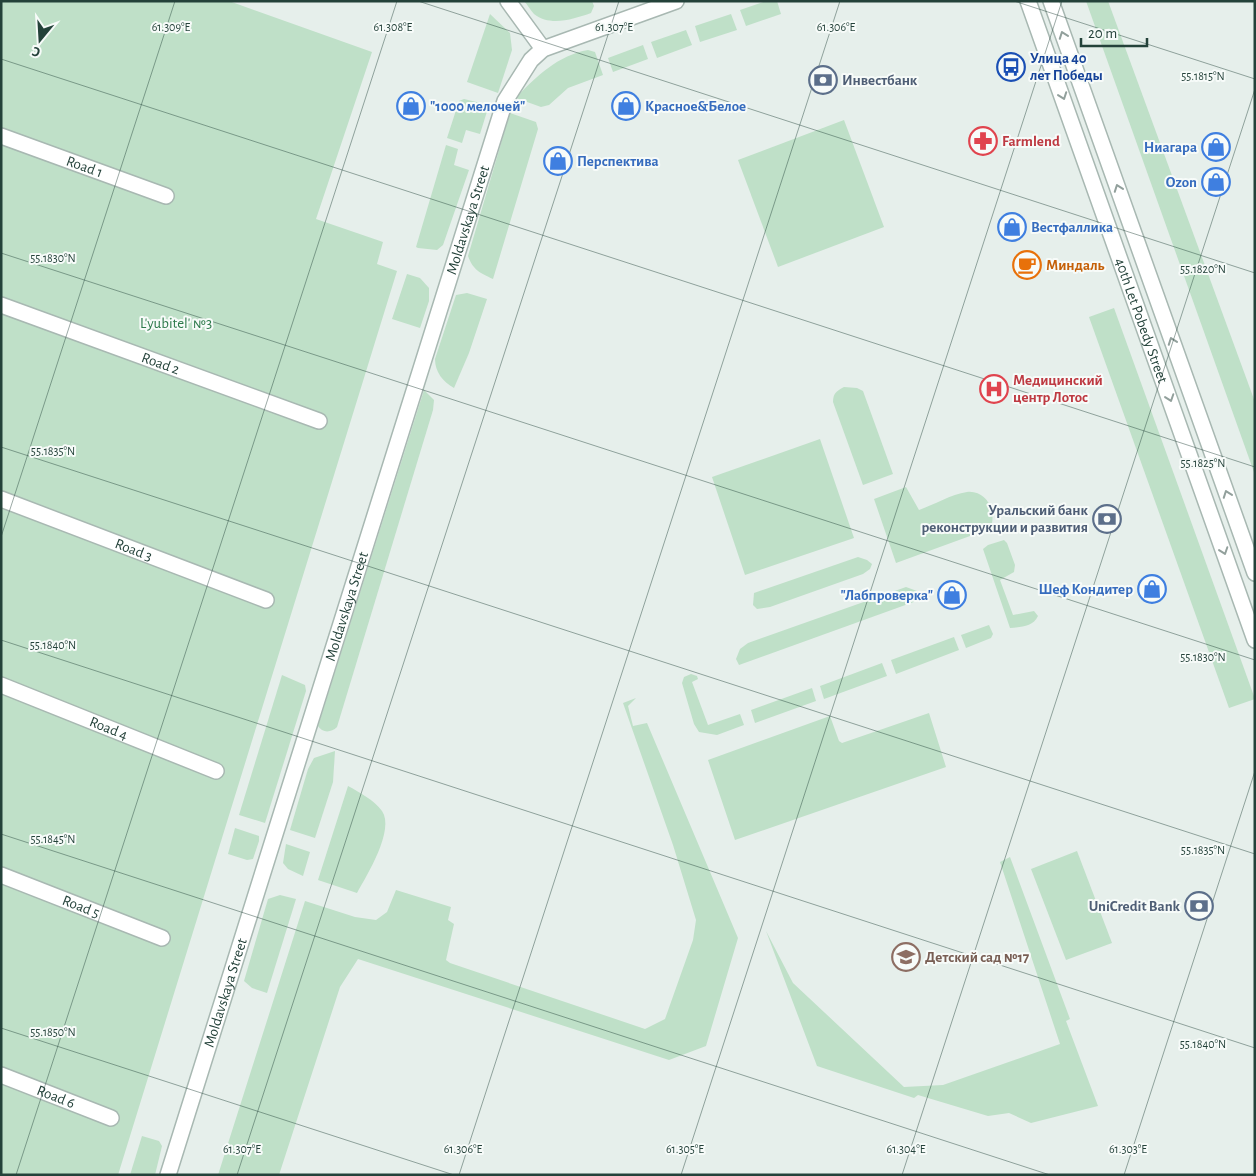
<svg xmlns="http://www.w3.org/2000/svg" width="1256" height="1176" font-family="'Alegreya Sans',sans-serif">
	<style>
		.green { fill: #bfe0c8 }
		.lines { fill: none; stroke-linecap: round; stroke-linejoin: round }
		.minor-casing { stroke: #a8b8b2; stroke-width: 18 }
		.minor { stroke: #fff; stroke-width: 15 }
		.oneway { stroke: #92a09c }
		.ticks { fill: none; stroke: #24423a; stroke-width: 1; stroke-opacity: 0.45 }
		.labels { text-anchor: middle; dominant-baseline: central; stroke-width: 4; stroke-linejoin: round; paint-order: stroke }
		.transit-label { font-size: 15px; font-weight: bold; fill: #164399; stroke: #f7fbf9; text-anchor: start }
		.service-label { font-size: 15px; font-weight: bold; fill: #4e5e75; stroke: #f7fbf9; text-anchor: end }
		.shop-label { font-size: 15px; font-weight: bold; fill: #366cbe; stroke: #f7fbf9; text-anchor: start }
		.health-label { font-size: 15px; font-weight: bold; fill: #be3a42; stroke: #f7fbf9; text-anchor: start }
		.street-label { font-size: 15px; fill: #24423a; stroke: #f7fbf9 }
		.food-label { font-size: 15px; font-weight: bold; fill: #c56008; stroke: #f7fbf9; text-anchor: start }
		.park-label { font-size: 15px; fill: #2d7a4b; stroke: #f7fbf9 }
		.education-label { font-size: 15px; font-weight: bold; fill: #785e54; stroke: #f7fbf9; text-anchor: start }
		.ticks-label { font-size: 12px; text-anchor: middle; fill: #24423a; stroke: #f7fbf9; stroke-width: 4; stroke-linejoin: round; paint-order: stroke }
	</style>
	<rect width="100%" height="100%" fill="#e6efeb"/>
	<g class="green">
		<path d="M1,1H229L372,52L316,219L383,242L377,264L397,271L118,1175H1Z"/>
		<path d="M524,1H592L594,6L591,13C574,19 550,27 534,14C530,10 528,5 524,1Z"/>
		<path d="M766,1H777L781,14L746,26L740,10Z"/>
		<path d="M1086,1H1108L1255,402V475Z"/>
		<path d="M490,14L510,33L512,50L498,93L467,82Z"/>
		<path d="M731,14L737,30L700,42L695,26Z"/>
		<path d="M686,30L692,45L657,58L651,42Z"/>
		<path d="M643,45L648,59L613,72L608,58Z"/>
		<path d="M588,50L595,52L603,75L568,88L549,105L541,107L516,98C536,76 559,55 588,50Z"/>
		<path d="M464,99L489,105L480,134L466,130L462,143L447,138L459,101Z"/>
		<path d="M510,113L536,122L538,129L493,279C480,273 473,270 468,256Z"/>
		<path d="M844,120L884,227L778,267L738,160Z"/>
		<path d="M446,145L458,149L454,165L469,170L443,245L437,250L418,248L416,247Z"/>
		<path d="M407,274L420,278L429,288V301L420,328L392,319Z"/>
		<path d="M467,293L487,299L469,353L454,388C443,382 435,372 435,359L456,295Z"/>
		<path d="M1114,308L1255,699L1229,708L1089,317Z"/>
		<path d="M844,387L857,388L863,391L893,474L863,485L833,402C833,394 836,391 844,387Z"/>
		<path d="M424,390L434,400L433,410L337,727C331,733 322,733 318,726Z"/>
		<path d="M820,439L854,538L745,575L712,477Z"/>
		<path d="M906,487L919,510C934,505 951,494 967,492C985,490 995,508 992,523L981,532L896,563L874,499Z"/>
		<path d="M1004,540L1007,543L1015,565L1014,572L1000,580L1013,615L1034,611L1038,616C1033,627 1021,627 1010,628L983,549L988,545Z"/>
		<path d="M858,557L867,560L872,564L870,569L863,574L770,607L757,609L753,605L754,593Z"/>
		<path d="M906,587L917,591L922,599L739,665L736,659L740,649L748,643Z"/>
		<path d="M989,625L993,634L991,638L966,648L961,635Z"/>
		<path d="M954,637L959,650L896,674L891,660Z"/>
		<path d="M882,663L887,676L824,699L820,686Z"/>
		<path d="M691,674L697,676L698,679L692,682L708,725L740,714L744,725L717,735L699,732L694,724L682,683L684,677Z"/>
		<path d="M282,675L305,685L306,691L265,823L239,815Z"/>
		<path d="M812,688L816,701L755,723L751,710Z"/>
		<path d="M636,698L628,706L633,726L647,723L738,938L706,1046L669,1060L358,959L340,987L279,1175H218L305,901L355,917L376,920L387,912L396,890L451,907L448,920L454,924L446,960L450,963L645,1029L665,1019L693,940L696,920L673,845L623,703Z"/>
		<path d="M929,713L946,767L735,840L708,760L830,716L839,741L842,743Z"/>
		<path d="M335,751L333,782L315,838L290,830L308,769L314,758Z"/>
		<path d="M348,786C359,792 374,800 382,811C395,830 367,875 357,893L318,880Z"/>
		<path d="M235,828L259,836V841L253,859L247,860L228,854Z"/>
		<path d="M286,844L310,852L303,876L288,869L283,863Z"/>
		<path d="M1077,851L1112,943L1066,960L1031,869Z"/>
		<path d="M1010,857L1070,1019L1066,1021L1098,1106L1031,1123L1009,1113L988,1116L918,1095L914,1098L817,1066L766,931L793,983L904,1087L943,1085L1060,1044L1000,862Z"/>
		<path d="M280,895L296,899L267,993L252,988L244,981L268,899Z"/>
		<path d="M142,1136L159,1141L162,1146L155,1175H130Z"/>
	</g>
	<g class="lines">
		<defs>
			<g id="minor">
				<path d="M508,1L543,49"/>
				<path id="s1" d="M1028,1L1255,640"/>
				<path d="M1051,1L1255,573"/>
				<path id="s2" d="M1,136L166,196"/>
				<path id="s3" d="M1,305L319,421"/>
				<path id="s4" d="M1,499L266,600"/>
				<path id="s5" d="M1,685L216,771"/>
				<path id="s6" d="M1,875L162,938"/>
				<path id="s7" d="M1,1075L111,1118"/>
				<path id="s8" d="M168,1175L505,101L531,60L543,49L676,1"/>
			</g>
		</defs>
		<use href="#minor" class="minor-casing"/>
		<use href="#minor" class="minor"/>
	</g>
	<defs><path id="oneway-chevron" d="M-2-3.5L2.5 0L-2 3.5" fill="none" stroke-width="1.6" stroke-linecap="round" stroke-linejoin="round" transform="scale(1.25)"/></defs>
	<g class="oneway">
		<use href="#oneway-chevron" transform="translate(1063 35) rotate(-110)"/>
		<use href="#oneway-chevron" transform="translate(1063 96) rotate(70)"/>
		<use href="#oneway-chevron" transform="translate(1118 188) rotate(-110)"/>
		<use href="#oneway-chevron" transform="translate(1172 341) rotate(-110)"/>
		<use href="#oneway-chevron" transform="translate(1170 398) rotate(71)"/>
		<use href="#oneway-chevron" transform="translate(1227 494) rotate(-110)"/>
		<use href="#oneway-chevron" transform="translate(1224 551) rotate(71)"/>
	</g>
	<path class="ticks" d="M418,1L1255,273M1014,1L1255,79M1,59L1255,467M1,253L1255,660M1,447L1255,854M1,537L175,1M1,640L1255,1048M1,834L1050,1175M1,1028L454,1175M16,1175L397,1M237,1175L619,1M459,1175L840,1M681,1175L1062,1M902,1175L1255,89M1124,1175L1255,771"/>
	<defs>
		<symbol id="bus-ring" viewBox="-11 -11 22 22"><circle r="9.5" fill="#f7fbf9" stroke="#1a4fb4" stroke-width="1.5"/><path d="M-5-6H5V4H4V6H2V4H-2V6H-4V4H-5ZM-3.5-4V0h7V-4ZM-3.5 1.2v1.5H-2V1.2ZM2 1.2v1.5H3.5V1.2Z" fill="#1a4fb4"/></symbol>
		<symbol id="bank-ring" viewBox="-11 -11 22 22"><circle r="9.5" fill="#f7fbf9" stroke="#5c6f8a" stroke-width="1.5"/><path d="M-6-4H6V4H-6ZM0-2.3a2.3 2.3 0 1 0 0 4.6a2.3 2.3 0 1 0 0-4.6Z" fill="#5c6f8a"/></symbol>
		<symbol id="shop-ring" viewBox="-11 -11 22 22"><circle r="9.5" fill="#f7fbf9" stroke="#3f7fe0" stroke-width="1.5"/><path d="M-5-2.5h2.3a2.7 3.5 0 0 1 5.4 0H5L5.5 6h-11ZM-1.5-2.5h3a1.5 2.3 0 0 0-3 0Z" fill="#3f7fe0"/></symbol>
		<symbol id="pharmacy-ring" viewBox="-11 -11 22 22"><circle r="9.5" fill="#f7fbf9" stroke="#e0444e" stroke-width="1.5"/><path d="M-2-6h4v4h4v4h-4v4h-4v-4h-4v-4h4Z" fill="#e0444e"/></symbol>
		<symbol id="cafe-ring" viewBox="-11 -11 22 22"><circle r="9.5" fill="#f7fbf9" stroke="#e8710a" stroke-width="1.5"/><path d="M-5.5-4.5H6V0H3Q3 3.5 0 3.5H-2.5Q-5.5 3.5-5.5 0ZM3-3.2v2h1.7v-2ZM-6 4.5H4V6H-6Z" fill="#e8710a"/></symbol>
		<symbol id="hospital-ring" viewBox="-11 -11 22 22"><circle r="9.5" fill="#f7fbf9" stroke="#e0444e" stroke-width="1.5"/><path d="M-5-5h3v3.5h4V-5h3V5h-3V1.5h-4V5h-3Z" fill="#e0444e"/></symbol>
		<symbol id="school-ring" viewBox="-11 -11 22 22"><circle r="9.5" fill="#f7fbf9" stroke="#8d6e63" stroke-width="1.5"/><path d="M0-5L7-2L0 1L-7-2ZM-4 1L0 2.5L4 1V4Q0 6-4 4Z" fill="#8d6e63"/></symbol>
	</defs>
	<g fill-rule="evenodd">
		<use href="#bus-ring" x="995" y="51" width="32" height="32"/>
		<use href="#bank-ring" x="807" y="64" width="32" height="32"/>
		<use href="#shop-ring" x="395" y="90" width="32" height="32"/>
		<use href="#shop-ring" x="610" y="90" width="32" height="32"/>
		<use href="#pharmacy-ring" x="967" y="125" width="32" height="32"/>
		<use href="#shop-ring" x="1200" y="131" width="32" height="32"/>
		<use href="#shop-ring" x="542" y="145" width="32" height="32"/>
		<use href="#shop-ring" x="1200" y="166" width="32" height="32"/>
		<use href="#shop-ring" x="996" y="211" width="32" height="32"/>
		<use href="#cafe-ring" x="1011" y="249" width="32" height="32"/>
		<use href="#hospital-ring" x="978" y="373" width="32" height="32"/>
		<use href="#bank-ring" x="1091" y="503" width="32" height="32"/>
		<use href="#shop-ring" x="1136" y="573" width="32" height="32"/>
		<use href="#shop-ring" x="936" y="579" width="32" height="32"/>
		<use href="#bank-ring" x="1183" y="890" width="32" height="32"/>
		<use href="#school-ring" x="890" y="941" width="32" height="32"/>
	</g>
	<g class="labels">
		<g class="transit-label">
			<text x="1030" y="58">Улица 40<tspan x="1030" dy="17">лет Победы</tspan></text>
		</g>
		<g class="service-label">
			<text x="842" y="80" text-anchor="start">Инвестбанк</text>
			<text x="1088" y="510">Уральский банк<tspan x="1088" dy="17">реконструкции и развития</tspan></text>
			<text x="1180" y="906">UniCredit Bank</text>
		</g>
		<g class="shop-label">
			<text x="430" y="106">"1000 мелочей"</text>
			<text x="645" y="106">Красное&amp;Белое</text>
			<text x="1197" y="147" text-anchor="end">Ниагара</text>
			<text x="577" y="161">Перспектива</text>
			<text x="1197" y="182" text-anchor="end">Ozon</text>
			<text x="1031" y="227">Вестфаллика</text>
			<text x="1133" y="589" text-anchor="end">Шеф Кондитер</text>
			<text x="933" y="595" text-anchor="end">"Лабпроверка"</text>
		</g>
		<g class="health-label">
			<text x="1002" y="141">Farmlend</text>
			<text x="1013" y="380">Медицинский<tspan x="1013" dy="17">центр Лотос</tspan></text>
		</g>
		<g class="street-label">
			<text stroke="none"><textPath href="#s2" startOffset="89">Road 1</textPath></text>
			<text stroke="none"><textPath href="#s8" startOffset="1001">Moldavskaya Street</textPath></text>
			<text stroke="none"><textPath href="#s1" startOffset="339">40th Let Pobedy Street</textPath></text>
			<text stroke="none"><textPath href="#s3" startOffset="170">Road 2</textPath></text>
			<text stroke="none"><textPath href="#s4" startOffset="142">Road 3</textPath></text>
			<text stroke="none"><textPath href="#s8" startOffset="596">Moldavskaya Street</textPath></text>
			<text stroke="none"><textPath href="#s5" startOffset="116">Road 4</textPath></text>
			<text stroke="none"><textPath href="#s6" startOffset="86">Road 5</textPath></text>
			<text stroke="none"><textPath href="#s8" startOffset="191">Moldavskaya Street</textPath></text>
			<text stroke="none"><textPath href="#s7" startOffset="59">Road 6</textPath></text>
		</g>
		<g class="food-label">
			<text x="1046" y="265">Миндаль</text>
		</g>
		<g class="park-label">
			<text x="176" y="323">L'yubitel' №3</text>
		</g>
		<g class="education-label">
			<text x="925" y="957">Детский сад №17</text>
		</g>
	</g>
	<g class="ticks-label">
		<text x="171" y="31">61.309°E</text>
		<text x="393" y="31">61.308°E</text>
		<text x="614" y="31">61.307°E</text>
		<text x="836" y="31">61.306°E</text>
		<text x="1203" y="80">55.1815°N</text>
		<text x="53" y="262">55.1830°N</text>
		<text x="1203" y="273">55.1820°N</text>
		<text x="53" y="455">55.1835°N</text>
		<text x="1203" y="467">55.1825°N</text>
		<text x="53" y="649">55.1840°N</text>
		<text x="1203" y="661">55.1830°N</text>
		<text x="53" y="843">55.1845°N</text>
		<text x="1203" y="854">55.1835°N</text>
		<text x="53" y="1036">55.1850°N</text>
		<text x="1203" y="1048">55.1840°N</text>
		<text x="242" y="1153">61.307°E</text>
		<text x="463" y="1153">61.306°E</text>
		<text x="685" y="1153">61.305°E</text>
		<text x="906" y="1153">61.304°E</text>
		<text x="1128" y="1153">61.303°E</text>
	</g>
	<rect width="1256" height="1176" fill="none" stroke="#24423a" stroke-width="5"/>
	<g transform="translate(40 40) rotate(198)" stroke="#f7fbf9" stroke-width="4" paint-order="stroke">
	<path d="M0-4L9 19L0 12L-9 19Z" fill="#24423a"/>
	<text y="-8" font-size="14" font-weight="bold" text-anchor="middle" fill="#24423a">С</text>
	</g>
	<path d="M1081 38v8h66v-8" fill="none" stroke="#24423a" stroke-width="2.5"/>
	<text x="1088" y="38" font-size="15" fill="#24423a" stroke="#f7fbf9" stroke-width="4" paint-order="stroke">20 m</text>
</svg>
